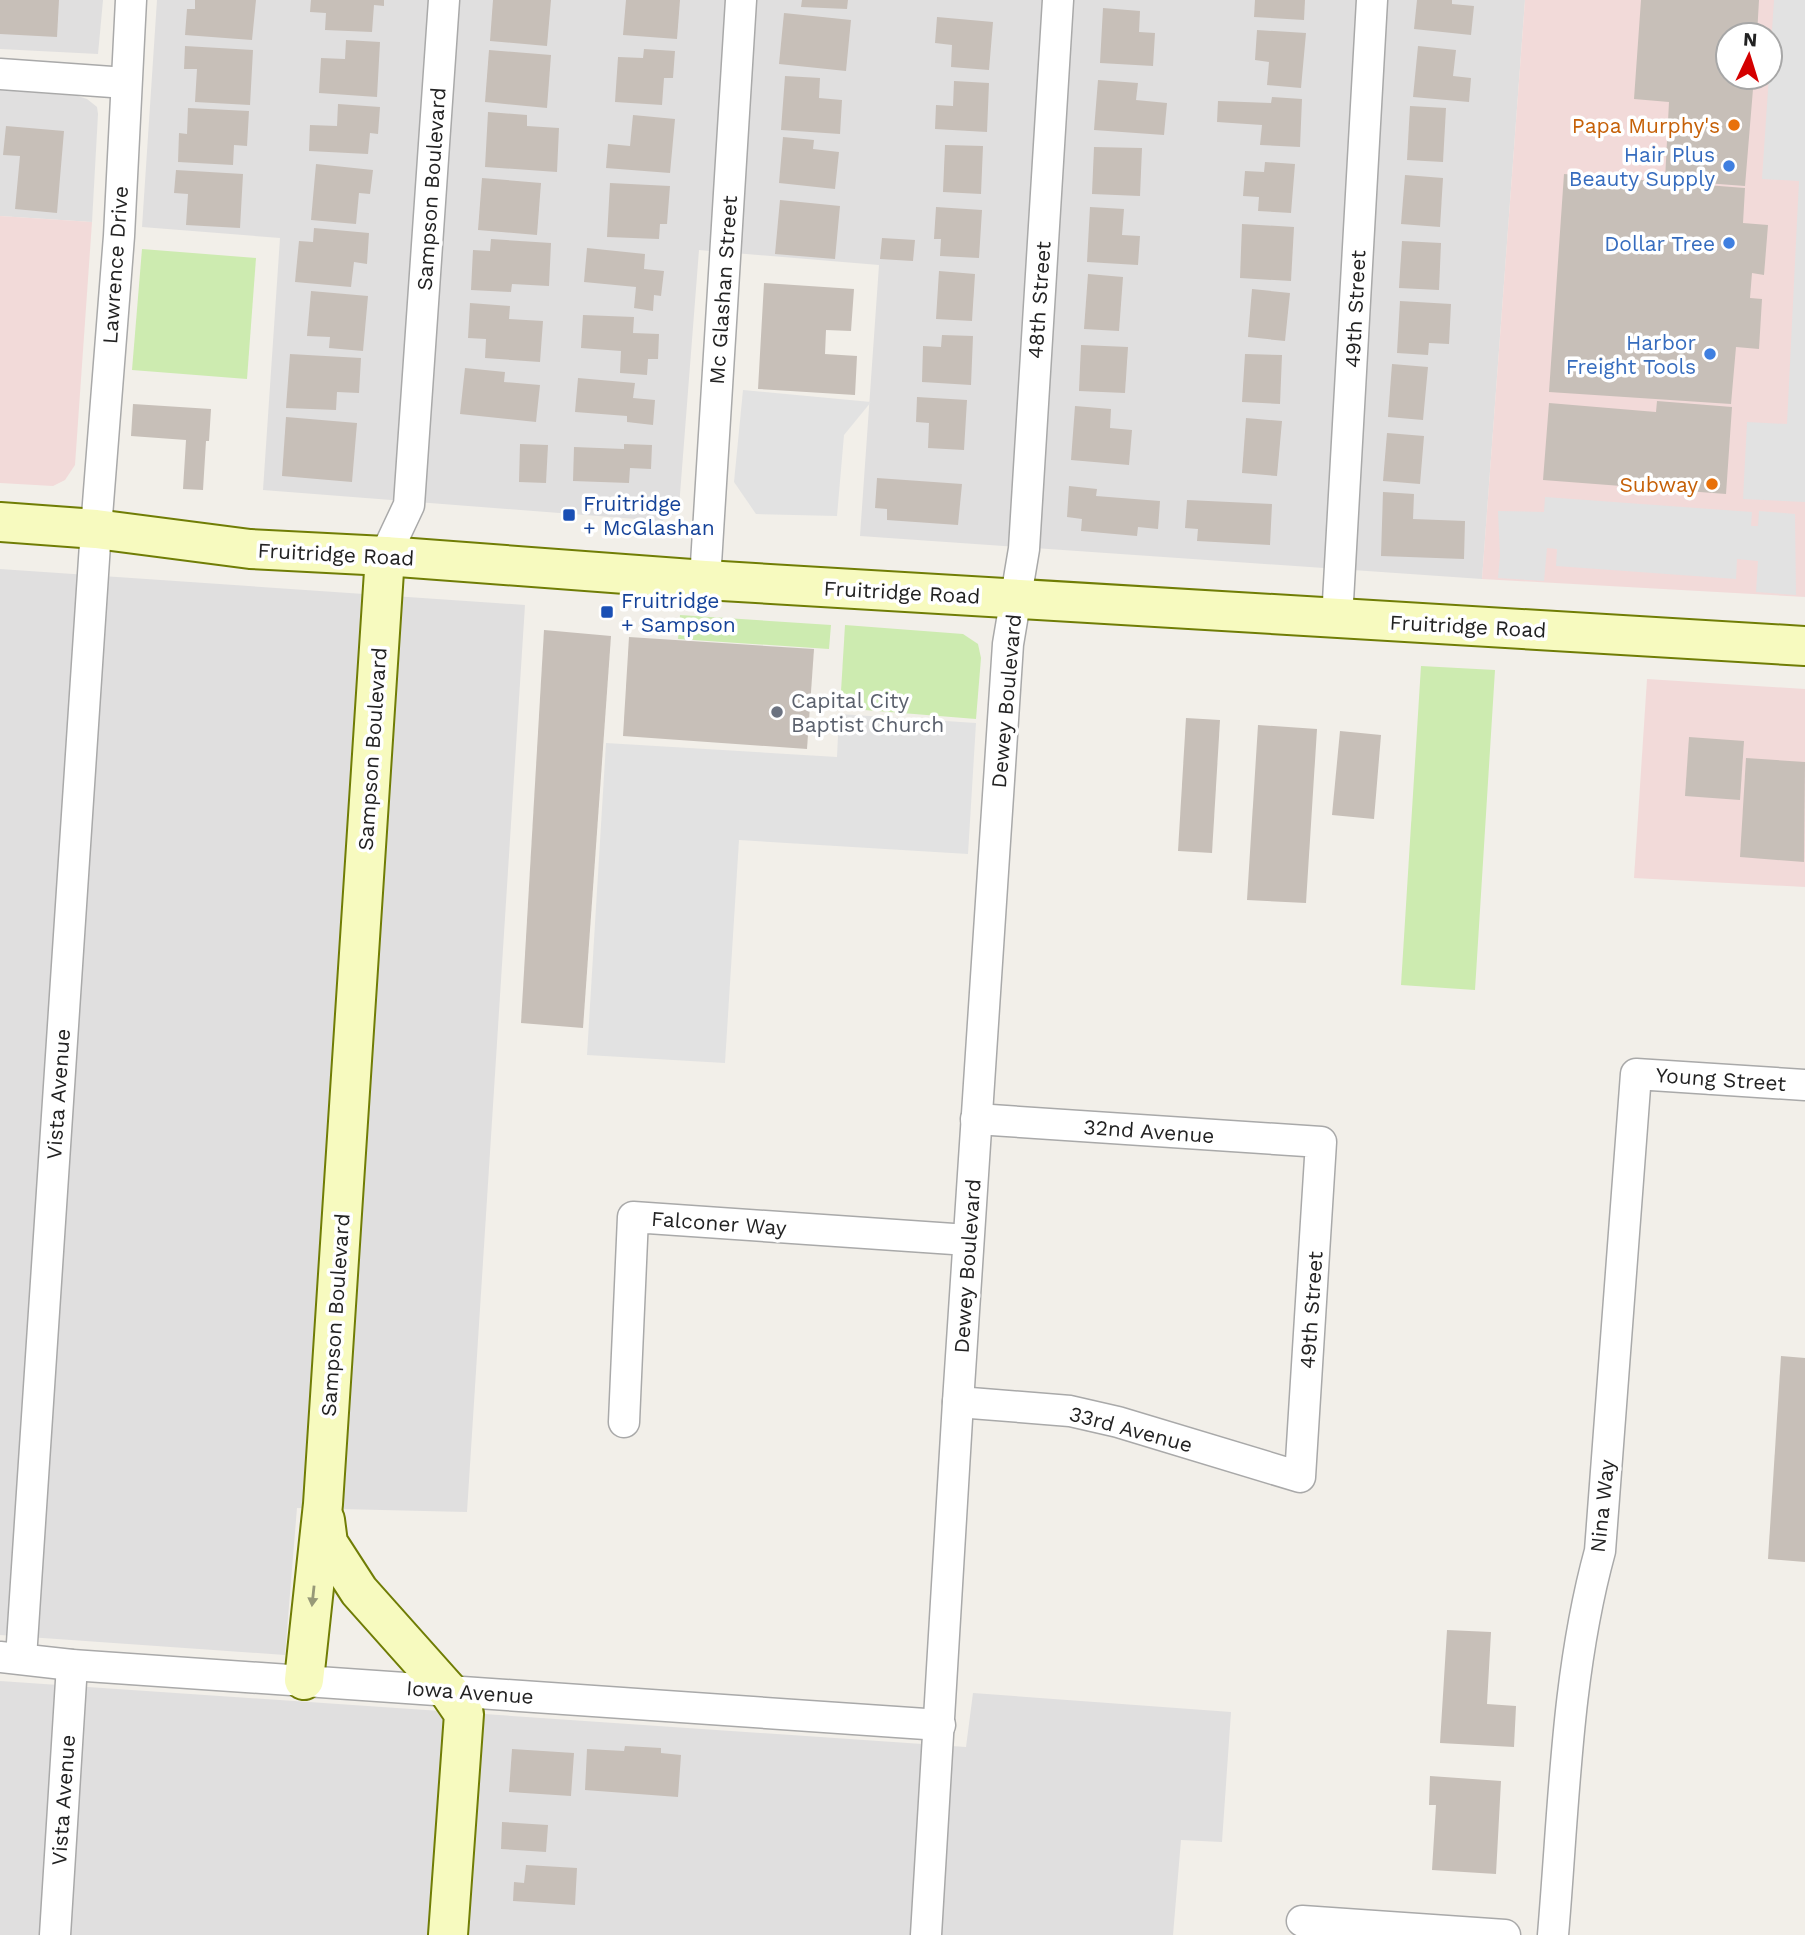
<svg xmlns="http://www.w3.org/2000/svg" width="1805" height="1935" font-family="'Work Sans',sans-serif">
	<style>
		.residential { fill: #e0dfdf }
		.commercial { fill: #f2dad9; fill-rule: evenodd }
		.grass { fill: #cdebb0 }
		.parking { fill: #e2e2e2 }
		.building { fill: #c7bfb8 }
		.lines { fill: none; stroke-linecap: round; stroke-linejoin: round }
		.street-casing { stroke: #a9a9a9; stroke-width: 33 }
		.secondary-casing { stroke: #707d05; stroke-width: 42 }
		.street { stroke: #fff; stroke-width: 30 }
		.secondary { stroke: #f7fabf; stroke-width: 38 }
		.oneway { fill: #979978 }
		.food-dot { fill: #e8710a; stroke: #fff; stroke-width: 2.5 }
		.shop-dot { fill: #3f7fe0; stroke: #fff; stroke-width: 2.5 }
		.transit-dot { fill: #1a4fb4; stroke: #fff; stroke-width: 2.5 }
		.worship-dot { fill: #6b7280; stroke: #fff; stroke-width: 2.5 }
		.labels { text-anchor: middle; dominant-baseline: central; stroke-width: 7; stroke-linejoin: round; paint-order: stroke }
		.food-label { font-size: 21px; fill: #c56008; stroke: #fff; text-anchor: end }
		.shop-label { font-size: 21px; fill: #366cbe; stroke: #fff; text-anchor: end }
		.street-label { font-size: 21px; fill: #222; stroke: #fff }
		.transit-label { font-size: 21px; fill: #164399; stroke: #fff; text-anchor: start }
		.worship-label { font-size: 21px; fill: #5b616d; stroke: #fff; text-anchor: start }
	</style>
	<rect width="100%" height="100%" fill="#f2efe9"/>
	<g class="residential">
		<path d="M0,0H103L98,54L0,49Z"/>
		<path d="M157,0H1525L1482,579L860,536L879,265L699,250L679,507L674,514L662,521L263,490L280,238L142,227Z"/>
		<path d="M0,90L78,96L87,99L97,107L98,114L92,222L0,216Z"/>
		<path d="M0,569L525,605L467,1512L297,1508L285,1655L0,1635Z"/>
		<path d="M0,1681L966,1747L973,1693L1231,1712L1222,1842L1181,1840L1173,1935H0Z"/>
	</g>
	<g class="commercial">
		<path d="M1525,0H1805V597L1482,579ZM1728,35H1770V77H1728Z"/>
		<path d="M0,216L92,222L75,465L65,480L53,486L0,483Z"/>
		<path d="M1647,679L1805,689V887L1634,878Z"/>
	</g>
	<g class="grass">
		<path d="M142,249L256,258L247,379L132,370Z"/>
		<path d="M680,615L831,625L829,649L678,639Z"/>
		<path d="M845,625L963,634L978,644L981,658L976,719L840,708Z"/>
		<path d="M1421,666L1495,670L1475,990L1401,985Z"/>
	</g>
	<g class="parking">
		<path d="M1774,0H1805V502L1743,499L1747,422L1787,424L1799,181L1762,179Z"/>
		<path d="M743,390L871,402L844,435L837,516L756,514L734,482Z"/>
		<path d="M1545,497L1752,512L1751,526H1758L1759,511L1795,514L1796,595L1756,592L1758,561L1737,559L1736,579L1556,566L1557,549L1547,548L1544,581L1498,578L1500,556L1498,511L1544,512Z"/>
		<path d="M839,714L976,723L968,854L739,840L725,1063L587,1055L606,743L837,757Z"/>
	</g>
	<g class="building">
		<path d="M0,0H59L57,37L0,34Z"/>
		<path d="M195,0H256L252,40L185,35L187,9H195Z"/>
		<path d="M311,0H384V6L374,5L372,32L325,30L326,13L310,12Z"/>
		<path d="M493,0H551L547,46L490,41Z"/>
		<path d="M626,0H680L677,39L623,35Z"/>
		<path d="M802,0H848L847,9L801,7Z"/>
		<path d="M1255,0H1305L1304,20L1254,17Z"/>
		<path d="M1417,0H1452V4L1474,6L1471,35L1414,29Z"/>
		<path d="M1641,0H1759L1757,35H1728V77H1754L1745,186L1665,180L1669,102L1634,99Z"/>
		<path d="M1103,8L1140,11L1139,32L1155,33L1153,66L1100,63Z"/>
		<path d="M784,13L851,20L846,71L779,64Z"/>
		<path d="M937,17L993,22L989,70L951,67L952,45L935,43Z"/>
		<path d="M1257,30L1306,33L1301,88L1267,85L1269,62L1255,60Z"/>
		<path d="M346,40L380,42L377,97L319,93L321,58L345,59Z"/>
		<path d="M185,46L253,50L250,105L195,102L197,69H184Z"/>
		<path d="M1418,46L1456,50L1453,76L1471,78L1469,102L1413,97Z"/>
		<path d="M644,49L675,51L673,78H664L662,105L615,102L618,57L643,58Z"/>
		<path d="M489,50L551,55L547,108L485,102Z"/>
		<path d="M785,76L820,78L819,98L842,100L840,134L781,130Z"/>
		<path d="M1098,80L1138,83L1136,100L1167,103L1164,135L1094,130Z"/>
		<path d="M954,81L989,83L987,132L935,129L936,105L953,106Z"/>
		<path d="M1272,97L1302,99L1300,147L1260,145L1262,125L1217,122L1218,101L1271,103Z"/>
		<path d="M338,104L380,107L378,134L370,133L368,154L309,151L310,125L337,126Z"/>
		<path d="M1410,106L1446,108L1443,162L1407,160Z"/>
		<path d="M188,108L249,111L247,146L234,145L233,165L178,162L179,133L187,134Z"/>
		<path d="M488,112L527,115V126L559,128L557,172L485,167Z"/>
		<path d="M633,115L675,119L670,173L606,168L608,144L630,146Z"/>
		<path d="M6,126L64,131L57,213L15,209L20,156L3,155Z"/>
		<path d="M783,137L814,140L813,149L839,152L835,189L779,183Z"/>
		<path d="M945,145L983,146L981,194L943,192Z"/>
		<path d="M1094,147L1142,148L1140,196L1092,194Z"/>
		<path d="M1265,162L1295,164L1291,213L1258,211L1259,197L1243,196L1245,171L1264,172Z"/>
		<path d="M316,164L373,170L370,194L359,193L356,224L311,220Z"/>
		<path d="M176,170L243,174L240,228L186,225L188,194L174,193Z"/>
		<path d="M1564,174L1745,188L1743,223L1768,225L1764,275L1752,273L1750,298L1762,299L1759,349L1736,347L1731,404L1549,392Z"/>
		<path d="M1405,175L1443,178L1440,227L1401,224Z"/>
		<path d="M482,178L541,183L537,235L478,230Z"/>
		<path d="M610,183L670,186L667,224H660L659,239L607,237Z"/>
		<path d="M780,200L840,206L835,259L775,254Z"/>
		<path d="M936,207L982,210L979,258L940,256L941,239H934Z"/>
		<path d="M1090,207L1124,209L1122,235L1140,236L1138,265L1087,262Z"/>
		<path d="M1242,224L1294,227L1291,281L1240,278Z"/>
		<path d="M314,228L369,233L367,264L354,262L351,287L295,282L299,241L313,242Z"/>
		<path d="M882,238L915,240L913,261L880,259Z"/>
		<path d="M491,239L551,243L549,286L512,284L511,292L471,290L473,250L490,251Z"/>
		<path d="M1402,241L1441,243L1439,290L1399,288Z"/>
		<path d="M587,248L645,254L644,269L664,271L661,296L654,295L653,311L634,308L636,287L584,282Z"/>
		<path d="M939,271L975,274L972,321L936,319Z"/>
		<path d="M1088,274L1123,277L1119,331L1084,329Z"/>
		<path d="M764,283L854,289L851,331L826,330L825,354L857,356L855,395L758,389Z"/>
		<path d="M1252,289L1290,293L1285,341L1248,337Z"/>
		<path d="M311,291L368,296L363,351L329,348L330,337L307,336Z"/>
		<path d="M1400,301L1451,304L1449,344L1429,343L1428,355L1397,353Z"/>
		<path d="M470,303L510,306L509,319L543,321L540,362L485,358L486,339L468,338Z"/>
		<path d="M583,315L634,317L633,333L659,334L658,359H648L647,375L620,373L621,351L581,348Z"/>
		<path d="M942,335L973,336L971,385L922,382L923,346L941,347Z"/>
		<path d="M1081,345L1128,347L1125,393L1079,391Z"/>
		<path d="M290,354L361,358L359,393L337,392L336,410L286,408Z"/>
		<path d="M1245,354L1282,355L1280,404L1242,402Z"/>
		<path d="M1392,364L1428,367L1423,420L1388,417Z"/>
		<path d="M465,368L505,372L504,382L540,385L536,422L460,414Z"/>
		<path d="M578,378L635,383L633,398L655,400L653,425L627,422V416L575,412Z"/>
		<path d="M917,397L967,400L964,450L928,448L929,423L916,422Z"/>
		<path d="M1657,401L1732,407L1726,494L1543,480L1549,403L1656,412Z"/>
		<path d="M133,404L211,409L209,441H206L203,490L183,489L186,440L131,436Z"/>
		<path d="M1075,406L1111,409L1110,428L1132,430L1129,465L1071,460Z"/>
		<path d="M286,417L357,423L352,482L282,476Z"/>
		<path d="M1246,418L1282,421L1277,476L1242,473Z"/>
		<path d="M1387,433L1424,436L1420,484L1383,481Z"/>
		<path d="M520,444L548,445L546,483L519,482Z"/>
		<path d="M624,444L652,445L651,469L630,468L629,483L573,481L574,447L624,449Z"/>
		<path d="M877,478L962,484L958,525L887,520V509L875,508Z"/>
		<path d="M1069,486L1097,489L1096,496L1160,501L1158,529L1138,527L1137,536L1081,531L1082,519L1067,517Z"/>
		<path d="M1383,492L1414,494L1413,519L1465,521L1464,559L1381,556Z"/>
		<path d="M1187,500L1272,504L1270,545L1197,541L1198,529L1185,528Z"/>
		<path d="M544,630L611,636L583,1028L521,1023Z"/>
		<path d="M629,637L814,649L807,749L623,736Z"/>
		<path d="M1186,718L1220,720L1212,853L1178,851Z"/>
		<path d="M1258,725L1317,729L1306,903L1247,900Z"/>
		<path d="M1340,731L1381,735L1374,819L1332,815Z"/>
		<path d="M1689,737L1744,741L1740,800L1685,796Z"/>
		<path d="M1746,758L1805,762L1804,862L1740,857Z"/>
		<path d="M1781,1356L1805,1358V1562L1768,1559Z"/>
		<path d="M1447,1630L1491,1632L1487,1704L1516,1706L1514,1747L1440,1743Z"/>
		<path d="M625,1746L661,1748V1753L681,1755L678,1797L585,1790L587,1749L624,1751Z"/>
		<path d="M512,1749L574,1753L571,1796L509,1792Z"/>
		<path d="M1430,1776L1501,1781L1496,1874L1432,1870L1436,1805H1429Z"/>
		<path d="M502,1822L548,1825L546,1852L501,1849Z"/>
		<path d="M526,1865L577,1868L575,1905L513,1901L514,1882L524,1883Z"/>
	</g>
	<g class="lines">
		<defs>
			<g id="street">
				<path d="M0,74L126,83"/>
				<path d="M385,556L409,505L444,0"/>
				<path d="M705,580L741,0"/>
				<path d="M1337,619L1372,0"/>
				<path d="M958,1402L1070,1411L1118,1422L1300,1477L1321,1142L976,1119"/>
				<path d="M624,1422L633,1217L968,1240"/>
				<path d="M0,1657L72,1665L940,1725"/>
				<path d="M21,1658L96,529L119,236L131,0"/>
				<path d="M1302,1921L1505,1935"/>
				<path d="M55,1935L72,1665"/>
				<path d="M926,1935L958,1402L1008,644L1024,549L1058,0"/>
				<path d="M1553,1935C1564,1807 1566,1675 1600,1551L1636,1074L1805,1085"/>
			</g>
			<g id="secondary">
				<path d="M0,522L96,529L250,549L385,556L705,580L1805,646"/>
				<path d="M325,1520L328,1543L359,1591L449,1692L464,1714L448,1935"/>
				<path d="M304,1680L323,1504L385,556"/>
			</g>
		</defs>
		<use href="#street" class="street-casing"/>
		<use href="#secondary" class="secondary-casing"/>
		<use href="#street" class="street"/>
		<use href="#secondary" class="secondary"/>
	</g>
	<defs><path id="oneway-solid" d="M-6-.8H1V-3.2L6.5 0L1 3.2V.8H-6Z" transform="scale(1.75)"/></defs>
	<use class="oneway" href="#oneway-solid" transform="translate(313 1596) rotate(96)"/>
	<g class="food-dot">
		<circle cx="1734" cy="125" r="7"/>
		<circle cx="1712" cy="484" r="7"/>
	</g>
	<g class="shop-dot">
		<circle cx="1729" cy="166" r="7"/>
		<circle cx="1729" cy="243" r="7"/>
		<circle cx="1710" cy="354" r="7"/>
	</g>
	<g class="transit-dot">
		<rect x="562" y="508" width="14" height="14" rx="3.5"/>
		<rect x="600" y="605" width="14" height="14" rx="3.5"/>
	</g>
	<circle class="worship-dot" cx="777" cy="712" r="7"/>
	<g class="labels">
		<g class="food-label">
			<text x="1720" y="125">Papa Murphy's</text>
			<text x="1698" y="484">Subway</text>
		</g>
		<g class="shop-label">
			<text x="1715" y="154">Hair Plus<tspan x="1715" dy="24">Beauty Supply</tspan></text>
			<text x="1715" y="243">Dollar Tree</text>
			<text x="1696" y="342">Harbor<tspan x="1696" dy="24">Freight Tools</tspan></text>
		</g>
		<g class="street-label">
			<text transform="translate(431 189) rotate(-86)">Sampson Boulevard</text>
			<text transform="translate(115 265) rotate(-86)">Lawrence Drive</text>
			<text transform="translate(723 290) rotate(-86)">Mc Glashan Street</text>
			<text transform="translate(1039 300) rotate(-86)">48th Street</text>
			<text transform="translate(1355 309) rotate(-87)">49th Street</text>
			<text transform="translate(336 554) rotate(3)">Fruitridge Road</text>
			<text transform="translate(902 592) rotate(3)">Fruitridge Road</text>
			<text transform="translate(1468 626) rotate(3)">Fruitridge Road</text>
			<text transform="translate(1006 701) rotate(-85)">Dewey Boulevard</text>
			<text transform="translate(372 749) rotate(-86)">Sampson Boulevard</text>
			<text transform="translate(1721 1079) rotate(4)">Young Street</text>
			<text transform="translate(58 1094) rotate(-86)">Vista Avenue</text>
			<text transform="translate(1149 1131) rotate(4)">32nd Avenue</text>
			<text transform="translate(719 1223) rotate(4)">Falconer Way</text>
			<text transform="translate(967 1266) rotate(-86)">Dewey Boulevard</text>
			<text transform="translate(1311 1310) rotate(-86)">49th Street</text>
			<text transform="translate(335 1315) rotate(-86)">Sampson Boulevard</text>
			<text transform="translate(1131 1429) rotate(15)">33rd Avenue</text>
			<text transform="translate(1602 1506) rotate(-84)">Nina Way</text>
			<text transform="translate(470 1692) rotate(4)">Iowa Avenue</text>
			<text transform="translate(63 1800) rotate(-86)">Vista Avenue</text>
		</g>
		<g class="transit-label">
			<text x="583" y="503">Fruitridge<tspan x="583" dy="24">+ McGlashan</tspan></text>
			<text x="621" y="600">Fruitridge<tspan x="621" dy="24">+ Sampson</tspan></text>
		</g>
		<g class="worship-label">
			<text x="791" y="700">Capital City<tspan x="791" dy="24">Baptist Church</tspan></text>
		</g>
	</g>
	<g transform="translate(1749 56) rotate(4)"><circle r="33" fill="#ffffff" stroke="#a7a7a7" stroke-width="2"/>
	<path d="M0-5L12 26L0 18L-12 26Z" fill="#d40000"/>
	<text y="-10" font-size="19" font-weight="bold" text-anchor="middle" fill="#222222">N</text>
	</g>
</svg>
